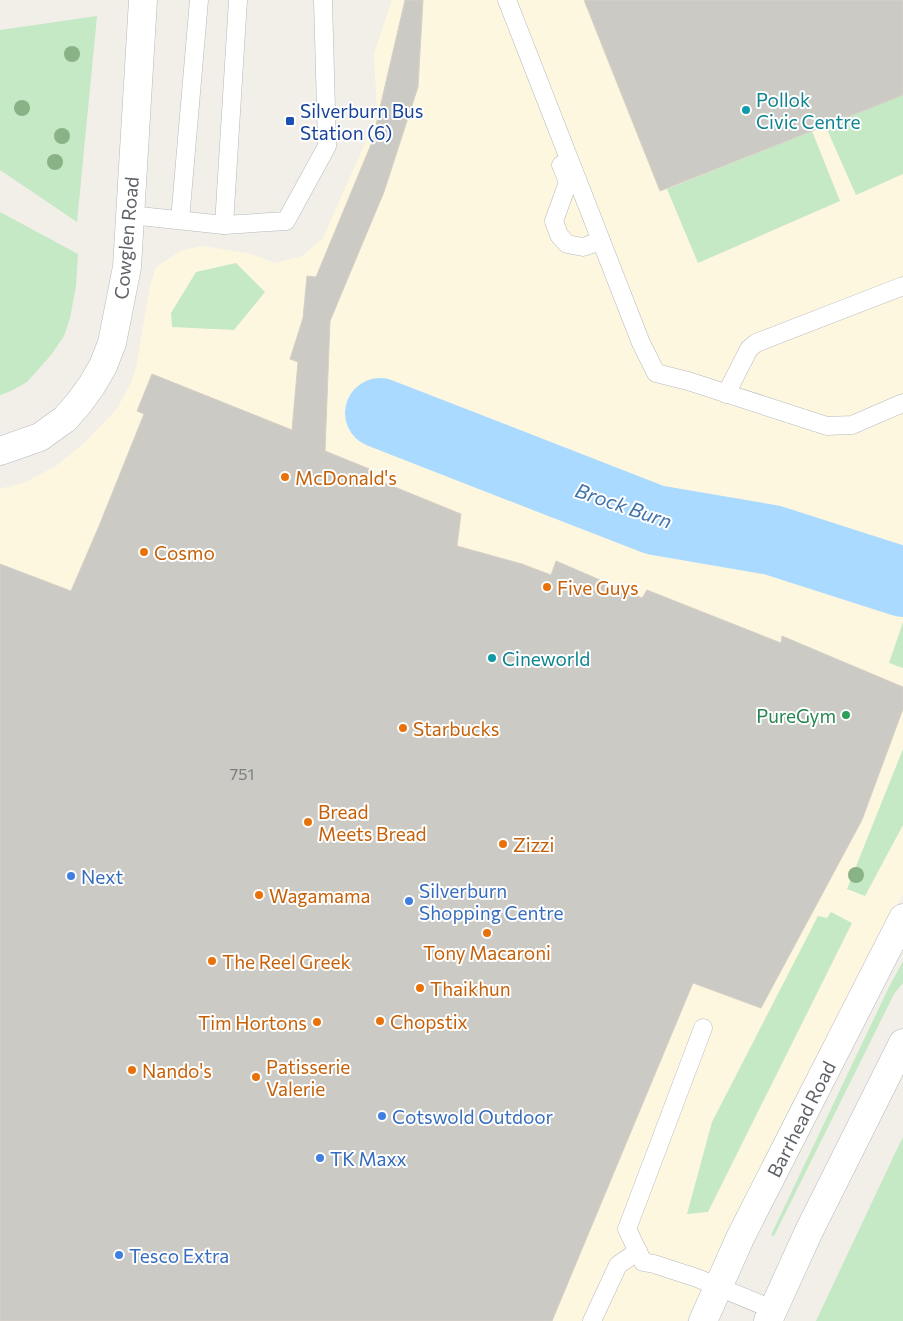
<svg xmlns="http://www.w3.org/2000/svg" width="903" height="1321" font-family="Commissioner,sans-serif">
	<style>
		.commercial { fill: #fef7e0 }
		.green { fill: #c5e8c5 }
		.lines { fill: none; stroke-linecap: round; stroke-linejoin: round }
		.river { stroke: #aadaff; stroke-width: 70 }
		.building { fill: #cccac5; stroke: #d6d1c6 }
		.service-casing { stroke: #b5b8bc; stroke-width: 19 }
		.tertiary-casing { stroke: #b5b8bc; stroke-width: 29 }
		.secondary-casing { stroke: #b6babf; stroke-width: 29 }
		.service { stroke: #fff; stroke-width: 18 }
		.tertiary { stroke: #fff; stroke-width: 28 }
		.secondary { stroke: #fff; stroke-width: 28 }
		.tree { fill: #89b387 }
		.culture-dot { fill: #0f9aa8; stroke: #fff; stroke-width: 2 }
		.transit-dot { fill: #1a4fb4; stroke: #fff; stroke-width: 2 }
		.food-dot { fill: #e8710a; stroke: #fff; stroke-width: 2 }
		.leisure-dot { fill: #2e9e5b; stroke: #fff; stroke-width: 2 }
		.shop-dot { fill: #3f7fe0; stroke: #fff; stroke-width: 2 }
		.labels { text-anchor: middle; dominant-baseline: central; stroke-width: 4; stroke-linejoin: round; paint-order: stroke }
		.number-label { font-size: 16px; fill: #7a7d7f }
		.culture-label { font-size: 19px; fill: #0d838f; stroke: #fff; text-anchor: start }
		.transit-label { font-size: 19px; fill: #164399; stroke: #fff; text-anchor: start }
		.street-label { font-size: 19px; fill: #5f6368; stroke: #fff }
		.food-label { font-size: 19px; fill: #c56008; stroke: #fff; text-anchor: start }
		.leisure-label { font-size: 19px; fill: #27864d; stroke: #fff; text-anchor: end }
		.shop-label { font-size: 19px; fill: #366cbe; stroke: #fff; text-anchor: start }
		.water-label { font-size: 20px; font-style: italic; fill: #4174aa; stroke: #fff }
	</style>
	<rect width="100%" height="100%" fill="#f1efe8"/>
	<path class="commercial" d="M392,0H903V894L790,1107L687,1321H0V489L26,482L59,464L85,442L116,410L131,383L136,368L150,286L156,267L182,250L203,246L251,254L275,263L302,256L323,238L377,116L374,53Z"/>
	<g class="green">
		<path d="M97,16L77,222L0,170V30Z"/>
		<path d="M903,95V174L856,195L825,125Z"/>
		<path d="M812,131L840,201L698,263L667,189Z"/>
		<path d="M0,212L78,254L76,286L70,318L64,336L51,355L27,382L11,391L0,395Z"/>
		<path d="M236,263L265,292L234,330L172,327L171,313L196,272Z"/>
		<path d="M903,622V668L889,663Z"/>
		<path d="M903,749V825L865,896L847,889Z"/>
		<path d="M831,912L852,923L708,1212L687,1214L712,1122L818,916L827,918Z"/>
		<path d="M903,961V983L894,994L774,1236L771,1235L889,987Z"/>
		<path d="M903,1137V1321H816L899,1145Z"/>
	</g>
	<g class="lines">
		<path class="river" d="M380,413L655,520L772,540L903,582"/>
	</g>
	<g class="building">
		<path d="M405,0H423L418,87L384,192L330,321L325,451L372,470L375,479L461,514L457,546L522,564L551,575L556,561L642,598L647,590L781,643L782,636L903,687V709L862,820L761,1008L693,983L552,1321H0V564L71,591L99,526L144,414L137,411L152,374L292,430L298,362L290,359L303,318L307,276L316,277L372,142Z"/>
		<path d="M584,0H903V95L660,191Z"/>
	</g>
	<g class="lines">
		<defs>
			<g id="service">
				<path d="M507,0L641,343L656,373L688,381L827,426L852,425L903,403"/>
				<path d="M561,165L568,182L554,221L559,235L567,244L583,247L601,241"/>
				<path d="M130,215L224,225L286,221L327,146L323,0"/>
				<path d="M180,220L199,0"/>
				<path d="M224,225L238,0"/>
				<path d="M726,394L749,349L756,343L903,286"/>
				<path d="M703,1028L627,1229L643,1262L654,1264L697,1278L774,1310"/>
				<path d="M592,1321L618,1265L638,1251"/>
			</g>
			<path id="tertiary" d="M0,451L40,437L65,419L79,403L92,385L103,366L112,343L127,267L143,0"/>
			<g id="secondary">
				<path d="M703,1321L741,1236L903,918"/>
				<path d="M768,1321L809,1231L903,1043"/>
			</g>
		</defs>
		<use href="#service" class="service-casing"/>
		<use href="#tertiary" class="tertiary-casing"/>
		<use href="#secondary" class="secondary-casing"/>
		<use href="#service" class="service"/>
		<use href="#tertiary" class="tertiary"/>
		<use href="#secondary" class="secondary"/>
	</g>
	<g class="tree">
		<circle cx="72" cy="54" r="8"/>
		<circle cx="22" cy="108" r="8"/>
		<circle cx="62" cy="136" r="8"/>
		<circle cx="55" cy="162" r="8"/>
		<circle cx="856" cy="875" r="8"/>
	</g>
	<g class="culture-dot">
		<circle cx="746" cy="110" r="5"/>
		<circle cx="492" cy="658" r="5"/>
	</g>
	<rect class="transit-dot" x="285" y="116" width="10" height="10" rx="2.5"/>
	<g class="food-dot">
		<circle cx="285" cy="477" r="5"/>
		<circle cx="144" cy="552" r="5"/>
		<circle cx="547" cy="587" r="5"/>
		<circle cx="403" cy="728" r="5"/>
		<circle cx="308" cy="822" r="5"/>
		<circle cx="503" cy="844" r="5"/>
		<circle cx="259" cy="895" r="5"/>
		<circle cx="487" cy="933" r="5"/>
		<circle cx="212" cy="961" r="5"/>
		<circle cx="420" cy="988" r="5"/>
		<circle cx="380" cy="1021" r="5"/>
		<circle cx="317" cy="1022" r="5"/>
		<circle cx="132" cy="1070" r="5"/>
		<circle cx="256" cy="1077" r="5"/>
	</g>
	<circle class="leisure-dot" cx="846" cy="715" r="5"/>
	<g class="shop-dot">
		<circle cx="71" cy="876" r="5"/>
		<circle cx="409" cy="901" r="5"/>
		<circle cx="382" cy="1116" r="5"/>
		<circle cx="320" cy="1158" r="5"/>
		<circle cx="119" cy="1255" r="5"/>
	</g>
	<g class="labels">
		<g class="number-label">
			<text x="242" y="773">751</text>
		</g>
		<g class="culture-label">
			<text x="756" y="99">Pollok<tspan x="756" dy="22">Civic Centre</tspan></text>
			<text x="502" y="658">Cineworld</text>
		</g>
		<g class="transit-label">
			<text x="300" y="110">Silverburn Bus<tspan x="300" dy="22">Station (6)</tspan></text>
		</g>
		<g class="street-label">
			<text transform="translate(126 238) rotate(-85)">Cowglen Road</text>
			<text transform="translate(801 1119) rotate(-63)">Barrhead Road</text>
		</g>
		<g class="food-label">
			<text x="295" y="477">McDonald's</text>
			<text x="154" y="552">Cosmo</text>
			<text x="557" y="587">Five Guys</text>
			<text x="413" y="728">Starbucks</text>
			<text x="318" y="811">Bread<tspan x="318" dy="22">Meets Bread</tspan></text>
			<text x="513" y="844">Zizzi</text>
			<text x="269" y="895">Wagamama</text>
			<text x="487" y="952" text-anchor="middle">Tony Macaroni</text>
			<text x="222" y="961">The Reel Greek</text>
			<text x="430" y="988">Thaikhun</text>
			<text x="390" y="1021">Chopstix</text>
			<text x="307" y="1022" text-anchor="end">Tim Hortons</text>
			<text x="266" y="1066">Patisserie<tspan x="266" dy="22">Valerie</tspan></text>
			<text x="142" y="1070">Nando's</text>
		</g>
		<g class="leisure-label">
			<text x="836" y="715">PureGym</text>
		</g>
		<g class="shop-label">
			<text x="81" y="876">Next</text>
			<text x="419" y="890">Silverburn<tspan x="419" dy="22">Shopping Centre</tspan></text>
			<text x="392" y="1116">Cotswold Outdoor</text>
			<text x="330" y="1158">TK Maxx</text>
			<text x="129" y="1255">Tesco Extra</text>
		</g>
		<g class="water-label">
			<text transform="translate(624 505) rotate(19)">Brock Burn</text>
		</g>
	</g>
</svg>
